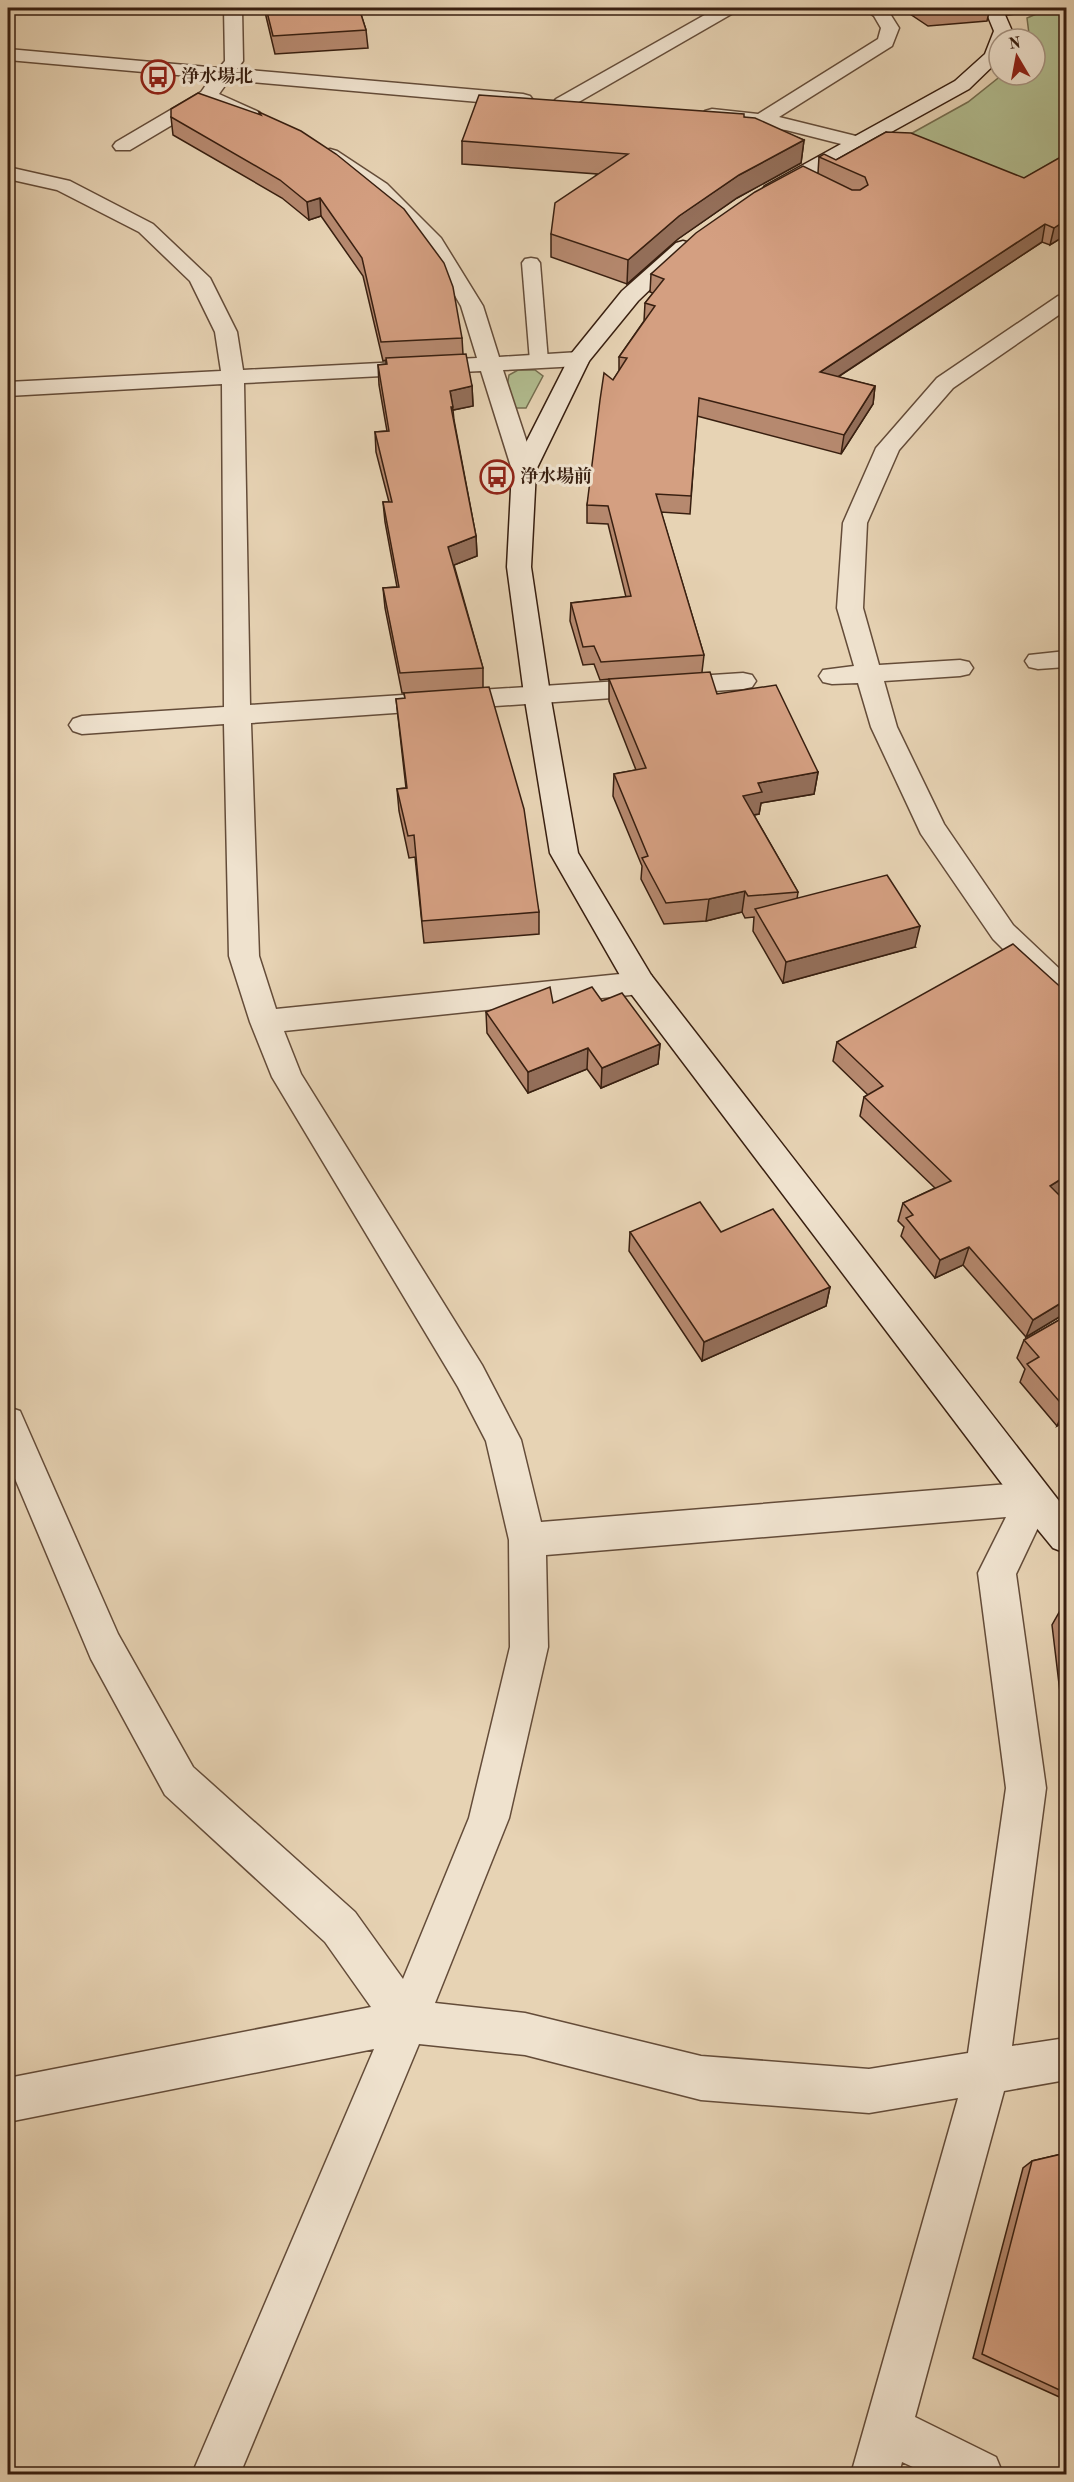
<svg xmlns="http://www.w3.org/2000/svg" width="1074" height="2482" font-family="'Old Standard TT','Noto Serif JP',serif">
	<style>
		.green { fill: #b2bd90; stroke: #756e50; stroke-width: 1.5 }
		.lines { fill: none; stroke-linecap: round; stroke-linejoin: round }
		.lane-casing { stroke: #644c39; stroke-width: 3 }
		.street-casing { stroke: #644c39; stroke-width: 3 }
		.secondary-casing { stroke: #381f10; stroke-width: 3 }
		.lane { fill: #efe2ce; fill-rule: evenodd }
		.street { fill: #efe2ce; fill-rule: evenodd }
		.secondary { fill: #efe2ce; fill-rule: evenodd }
		.wall { fill: #b6896f; stroke: #381f10; stroke-width: 1.5 }
		.shaded-wall { fill: #946f5a; stroke: #381f10; stroke-width: 1.5 }
		.building { fill: #d49f81; stroke: #381f10; stroke-width: 1.5 }
		.labels { text-anchor: middle; dominant-baseline: central; stroke-width: 6; stroke-linejoin: round; paint-order: stroke }
		.far-poi-label { font-size: 18px; font-weight: bold; fill: #381f10; stroke: #efe2ce; text-anchor: start }
	</style>
	<rect width="100%" height="100%" fill="#e7d3b4"/>
	<filter id="stains"><feTurbulence type="fractalNoise" baseFrequency=".00333" numOctaves="4"/><feColorMatrix values="0 0 0 0 .2 0 0 0 0 .09 0 0 0 0 .02 0 0 0 .5 -.17"/></filter>
	<radialGradient id="worn" r=".72"><stop offset=".6" stop-color="#630" stop-opacity="0"/><stop offset="1" stop-color="#630" stop-opacity=".3"/></radialGradient>
	<g class="green">
		<path d="M1066,8V154L1014,184L905,137L968,102L1002,75H1035V39H1027L1029,34L1027,18L1041,12Z"/>
		<path d="M518,370H535L543,376L526,408H514L507,387L509,375Z"/>
	</g>
	<g class="lines">
		<defs>
			<path id="lane" d="M531,258L537,259L540,263L548,361L545,365H533L530,361L522,263L525,259Z"/>
			<g id="street">
				<path d="M224,8H242L243,61L237,69L523,94L530,96L533,100L530,104L523,106L229,80L219,94L259,112L262,116L259,120H245L209,103L130,150H116L113,146L116,142L201,92L211,78L8,60V49L219,68L225,61Z"/>
				<path d="M717,8H738L735,12L570,107H556L553,103L556,99Z"/>
				<path d="M864,8L887,9L899,28L892,46L779,117L864,138L867,142L864,146L857,148L786,130L712,121L705,119L702,115L705,111L712,109L758,114L878,39L881,28L874,16Z"/>
				<path d="M988,8H1028L1025,12L995,16L989,15L986,11Z"/>
				<path d="M330,149L337,151L387,184L441,238L483,306L499,357L579,352L587,354L590,359L587,364L579,366L503,370L536,470L532,475L524,477L516,475L512,470L481,371L244,383L250,705L743,673L752,675L756,681L752,687L743,689L251,723L259,956L276,1009L640,972L651,975L655,983L651,991L640,994L284,1031L301,1074L482,1365L521,1440L541,1522L1034,1482L1047,1487L1052,1498L1016,1574L1046,1788L1012,2046L1066,2038V2080L1004,2091L915,2417L996,2457L1003,2474H928L902,2462L899,2474H851L958,2098L869,2113L701,2100L525,2055L419,2044L240,2474H192L374,2049L8,2122V2078L371,2007L325,1942L165,1795L91,1659L8,1462V1407L20,1411L118,1634L193,1767L355,1912L403,1979L469,1818L510,1647L509,1540L486,1441L458,1387L272,1077L250,1022L229,956L224,724L82,734L73,731L69,725L73,719L82,716L224,707L222,384L8,396V382L221,371L215,332L190,281L139,232L57,190L8,179V167L70,181L153,224L210,278L237,332L243,370L477,358L461,306L426,245L373,192L323,159L320,155L323,151ZM1006,1517L978,1573L1006,1788L968,2053L869,2069L701,2056L525,2013L435,2003L509,1818L548,1647L546,1555Z"/>
				<path d="M1066,295V310L953,388L899,450L867,523L863,608L879,665L960,660L969,662L973,668L969,674L960,676L884,681L897,727L944,824L1013,925L1066,975V1004L1055,1001L993,939L921,834L871,727L858,683L832,684L823,682L819,676L823,670L854,666L837,608L843,523L876,448L937,378L1058,296Z"/>
				<path d="M1066,651V667L1038,669L1029,667L1025,661L1029,655Z"/>
			</g>
			<g id="secondary">
				<path d="M982,8H1002L1012,31L1008,39H999V60L969,89L779,194H765L762,190L765,186L955,81L985,54L994,31L987,14Z"/>
				<path d="M683,241L690,243L693,247L690,251L638,301L589,361L536,470L531,567L550,694L578,853L651,975L1066,1510V1553L1053,1548L1021,1509L629,991L550,853L524,694L507,567L512,470L571,354L622,291L676,243Z"/>
			</g>
		</defs>
		<use href="#lane" class="lane-casing"/>
		<use href="#street" class="street-casing"/>
		<use href="#secondary" class="secondary-casing"/>
		<use href="#lane" class="lane"/>
		<use href="#street" class="street"/>
		<use href="#secondary" class="secondary"/>
	</g>
	<g class="wall">
		<path d="M264,8H359L366,30L368,48L275,54Z"/>
		<path d="M901,8H990L987,21L928,26Z"/>
		<path d="M259,112L462,338L463,354L472,386L473,406L453,410L454,420L476,536L477,556L454,565L483,668V687L539,912V934L424,943L415,857L409,858L399,811L397,789L406,788L396,699H405L404,693H402L385,608L383,588L397,587L385,522L383,502H389L376,452L375,432L387,431L379,385L378,365L386,364V360L383,361L363,276L321,216L309,220L282,198L173,135L171,117L260,114Z"/>
		<path d="M744,117L804,140L801,163L737,198L678,239L627,284L551,257V234L597,174L462,164V141Z"/>
		<path d="M886,132L1066,235L1050,245L1042,242L838,377L875,386L873,404L841,454L697,416L690,514L661,512L704,655L702,672L717,694L818,772L814,794L761,803L759,814L754,815L798,892L797,899L915,947L783,983L753,931L754,917L745,918L742,912L706,921L664,924L641,879L642,866L613,796L614,774L636,770L609,701V679L600,680L594,664L583,665L570,621L571,603L626,597L608,524L587,523V505L613,380L619,371V357L644,321L645,303L653,293L650,292L651,274L818,173L819,157L836,160Z"/>
		<path d="M1066,992V1190L1059,1195L1066,1202V1313L1026,1337L963,1265L935,1278L901,1236L904,1227L898,1221L903,1203L935,1188L860,1116L864,1097L868,1095L833,1061L837,1042Z"/>
		<path d="M602,1001L660,1044L658,1064L601,1088L587,1069L528,1093L487,1033L486,1012L553,1003Z"/>
		<path d="M630,1232H721L830,1287L826,1306L702,1361L629,1251Z"/>
		<path d="M1066,1316V1420L1057,1426L1020,1382L1025,1369L1017,1358L1024,1340Z"/>
		<path d="M1061,1609L1066,1617V1743L1052,1625Z"/>
		<path d="M1066,2153V2400L973,2358L1023,2168L1032,2161Z"/>
	</g>
	<g class="shaded-wall">
		<path d="M804,140L801,163L737,198L678,239L627,284L628,260L679,216L739,175Z"/>
		<path d="M320,198L321,216L309,220L307,202Z"/>
		<path d="M1066,220V235L1050,245L1054,228Z"/>
		<path d="M1045,224L1042,242L818,390L820,372Z"/>
		<path d="M472,386L473,406L453,410L450,391Z"/>
		<path d="M875,386L873,404L841,454L844,435Z"/>
		<path d="M476,536L477,556L449,567L448,547Z"/>
		<path d="M818,772L814,794L761,803L759,814L740,817L743,796L758,783Z"/>
		<path d="M745,891L742,912L706,921L709,899Z"/>
		<path d="M920,926L915,947L783,983L786,962Z"/>
		<path d="M660,1044L658,1064L601,1088L602,1068Z"/>
		<path d="M588,1048L587,1069L528,1093V1072Z"/>
		<path d="M1066,1176V1190L1043,1204L1050,1186Z"/>
		<path d="M969,1247L963,1265L935,1278L940,1260Z"/>
		<path d="M830,1287L826,1306L702,1361L704,1342Z"/>
		<path d="M1066,1300V1313L1026,1337L1033,1320Z"/>
		<path d="M1066,1407V1420L1057,1426L1065,1408Z"/>
	</g>
	<g class="building">
		<path d="M266,8H359L366,30L273,36Z"/>
		<path d="M927,8H960L930,10Z"/>
		<path d="M198,93L261,115L259,112L301,131L336,154L404,209L444,263L453,287L462,338L381,342L362,258L320,198L307,202L280,180L171,117V109Z"/>
		<path d="M479,95L744,114V117L755,118L804,140L739,175L679,216L628,260L551,234L555,203L628,154L462,141Z"/>
		<path d="M886,132L911,133L1024,178L1066,154V220L1054,228L1045,224L820,372L875,386L844,435L699,398L691,496L656,494L704,655L601,662L594,646L583,647L571,603L631,596L608,506L587,505L600,400L604,373L613,380L627,358L619,357L655,306L645,303L664,279L651,274L696,233L755,192L803,166L852,190H860L868,185L865,177L819,157L824,154L836,160Z"/>
		<path d="M466,354L472,386L450,391L453,407H451L476,536L448,547L483,668L400,673L383,588L399,587L383,502H392L375,432L389,431L378,365L387,364L386,358Z"/>
		<path d="M710,672L717,694L776,685L818,772L758,783L762,792L743,796L798,892L748,896L745,891L709,899L666,903L642,858L648,856L614,774L646,768L609,679Z"/>
		<path d="M489,687L524,809L539,912L422,921L414,835L408,836L397,789L407,788L396,699L405,698L404,693Z"/>
		<path d="M887,875L920,926L786,962L755,909Z"/>
		<path d="M1013,944L1066,992V1176L1050,1186L1066,1202V1300L1033,1320L969,1247L940,1260L906,1218L913,1215L903,1203L951,1181L864,1097L883,1086L837,1042Z"/>
		<path d="M550,987L553,1003L592,987L602,1001L622,993L660,1044L602,1068L588,1048L528,1072L486,1012Z"/>
		<path d="M700,1202L721,1232L773,1209L830,1287L704,1342L630,1232Z"/>
		<path d="M1066,1316V1407L1065,1408L1027,1364L1039,1357L1024,1340Z"/>
		<path d="M1061,1609L1066,1617V1655Z"/>
		<path d="M1066,2153V2393L982,2354L1032,2161Z"/>
	</g>
	<defs>
		<symbol id="bus-ring" viewBox="-11 -11 22 22"><circle r="9.5" fill="#efe2ce" stroke="#8f2418" stroke-width="1.5"/><path d="M-5-6H5V4H4V6H2V4H-2V6H-4V4H-5ZM-3.5-4V0h7V-4ZM-3.5 1.2v1.5H-2V1.2ZM2 1.2v1.5H3.5V1.2Z" fill="#8f2418"/></symbol>
	</defs>
	<g fill-rule="evenodd">
		<use href="#bus-ring" x="139" y="58" width="38" height="38"/>
		<use href="#bus-ring" x="478" y="458" width="38" height="38"/>
	</g>
	<g class="labels">
		<g class="far-poi-label">
			<text x="181" y="77">浄水場北</text>
			<text x="520" y="477">浄水場前</text>
		</g>
	</g>
	<rect width="1074" height="2482" fill="none" stroke="#e7d3b4" stroke-width="30"/>
	<rect x="9" y="9" width="1056" height="2464" fill="none" stroke="#381f10" stroke-width="3"/>
	<rect x="15" y="15" width="1044" height="2452" fill="none" stroke="#381f10" stroke-width="1.5"/>
	<g transform="translate(1017 57) rotate(350)"><circle r="28" fill="#efe2ce" stroke="#a69482" stroke-width="1.5"/>
	<path d="M0-4.5L10 22L0 15L-10 22Z" fill="#8f2418"/>
	<text y="-9" font-size="16" font-weight="bold" text-anchor="middle" fill="#381f10">N</text>
	</g>
	<rect width="100%" height="100%" filter="url(#stains)"/>
	<rect width="100%" height="100%" fill="url(#worn)"/>
</svg>
